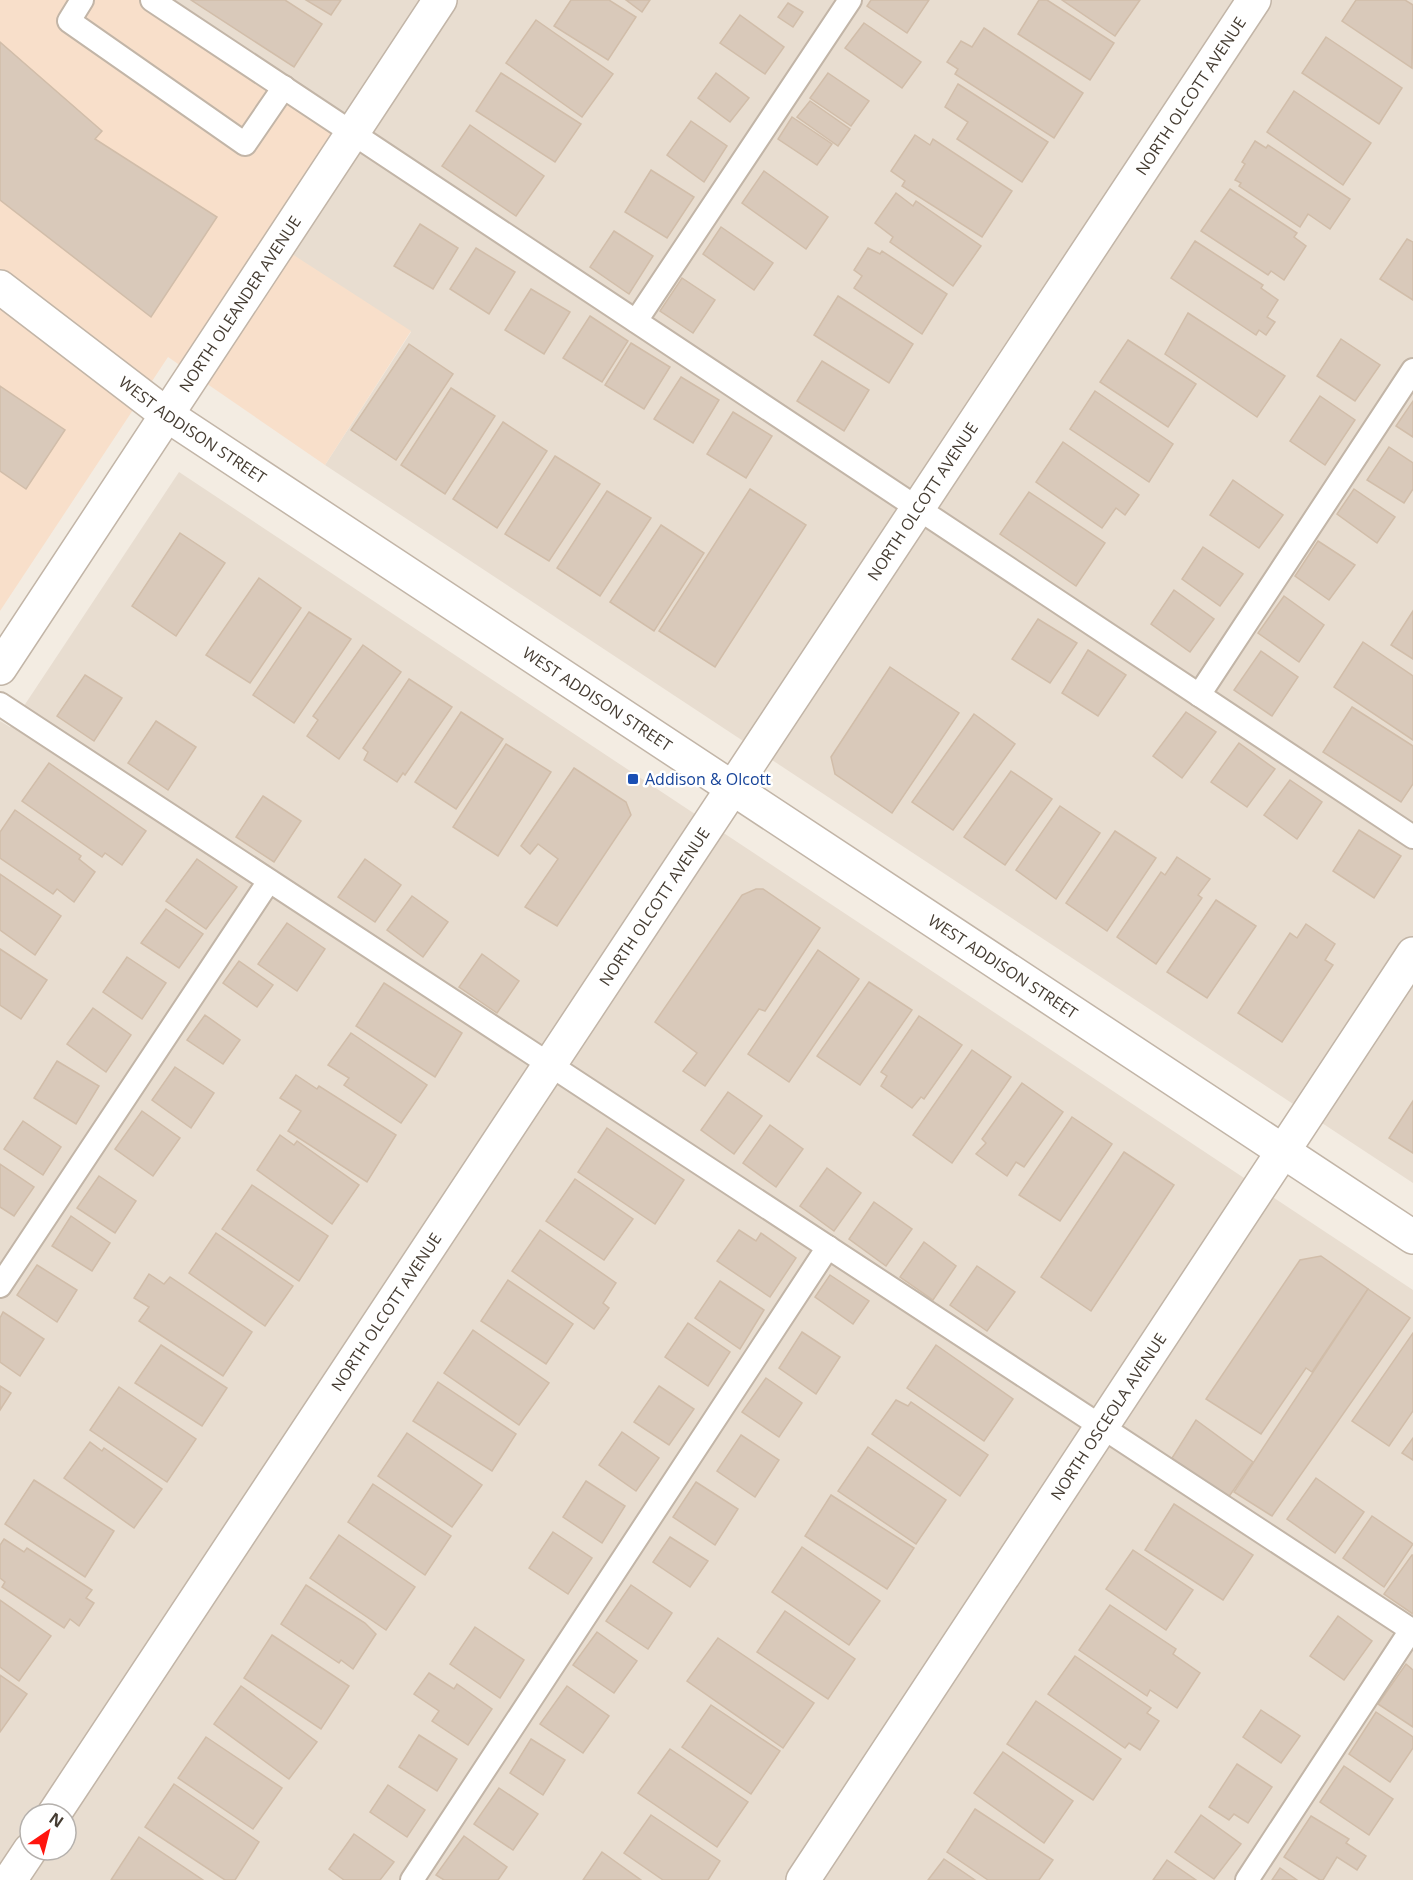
<svg xmlns="http://www.w3.org/2000/svg" width="1413" height="1880" font-family="'Open Sans',sans-serif">
	<style>
		.residential { fill: #e8ddd0; fill-rule: evenodd }
		.commercial { fill: #f8dfca }
		.building { fill: #d9c9ba; stroke: #d1bda9; stroke-width: 1.5 }
		.lines { fill: none; stroke-linecap: round; stroke-linejoin: round }
		.service-casing { stroke: #c2b5a7; stroke-width: 26 }
		.minor-casing { stroke: #c2b5a7; stroke-width: 36 }
		.tertiary-casing { stroke: #c2b5a7; stroke-width: 36 }
		.service { stroke: #fff; stroke-width: 22 }
		.minor { stroke: #fff; stroke-width: 33 }
		.tertiary { stroke: #fff; stroke-width: 33 }
		.transit-dot { fill: #1a4fb4; stroke: #fff; stroke-width: 2 }
		.labels { text-anchor: middle; dominant-baseline: central; stroke-width: 5; stroke-linejoin: round; paint-order: stroke }
		.street-label { font-size: 16px; fill: #453c32; stroke: #fff }
		.transit-label { font-size: 16px; fill: #164399; stroke: #fff; text-anchor: start }
	</style>
	<rect width="100%" height="100%" fill="#f3ece2"/>
	<g class="residential">
		<path d="M140,0H1413V1183L325,465L411,332L274,243L344,136Z"/>
		<path d="M179,472L1413,1290V1880H0V721L10,727ZM30,1814H66V1850H30Z"/>
	</g>
	<path class="commercial" d="M0,0H140L344,136L275,243L411,331L325,465L168,357L0,611Z"/>
	<g class="building">
		<path d="M191,0H285L322,24L294,67Z"/>
		<path d="M306,0H341L331,15Z"/>
		<path d="M571,0H609L636,17L608,60L554,26Z"/>
		<path d="M626,0H650L642,12Z"/>
		<path d="M871,0H929L907,33L867,6Z"/>
		<path d="M1039,0H1047L1114,43L1090,80L1018,34Z"/>
		<path d="M1062,0H1140L1115,36Z"/>
		<path d="M1356,0H1405L1413,5L1412,68L1342,21Z"/>
		<path d="M788,3L803,12L793,27L778,17Z"/>
		<path d="M740,15L784,47L765,74L720,43Z"/>
		<path d="M536,20L613,74L582,117L506,63Z"/>
		<path d="M864,23L921,62L902,88L845,48Z"/>
		<path d="M984,28L1083,93L1054,138L955,74L958,69L947,62L961,41L972,47Z"/>
		<path d="M1326,37L1402,88L1379,124L1302,73Z"/>
		<path d="M0,42L102,131L95,139L217,217L151,317L0,200Z"/>
		<path d="M501,73L581,124L555,162L476,111Z"/>
		<path d="M716,73L749,98L730,122L698,98Z"/>
		<path d="M828,73L869,101L851,126L810,98Z"/>
		<path d="M958,84L1048,142L1022,182L957,139L968,122L945,107Z"/>
		<path d="M1294,91L1371,143L1343,185L1267,132Z"/>
		<path d="M810,101L850,129L838,146L797,117Z"/>
		<path d="M792,117L832,144L817,165L778,139Z"/>
		<path d="M691,121L727,146L704,182L667,155Z"/>
		<path d="M470,125L544,176L516,216L442,166Z"/>
		<path d="M915,135L930,145L933,139L1012,191L982,237L902,186L905,181L891,171Z"/>
		<path d="M1255,141L1266,148L1268,145L1350,199L1330,229L1308,214L1300,227L1239,186L1241,183L1235,180L1245,164L1242,162Z"/>
		<path d="M651,170L694,197L667,238L625,212Z"/>
		<path d="M764,171L828,217L806,249L742,203Z"/>
		<path d="M1230,189L1297,233L1294,237L1306,246L1284,280L1271,271L1268,275L1201,231Z"/>
		<path d="M896,193L913,206L916,201L981,246L953,286L890,242L893,237L875,223Z"/>
		<path d="M420,224L458,248L433,289L394,266Z"/>
		<path d="M721,227L773,263L754,290L703,254Z"/>
		<path d="M614,231L653,256L629,294L590,267Z"/>
		<path d="M1407,239L1413,242V300L1380,279Z"/>
		<path d="M1195,241L1263,285L1261,288L1278,300L1267,317L1275,322L1266,335L1259,330L1256,335L1171,278Z"/>
		<path d="M476,248L515,272L489,314L450,289Z"/>
		<path d="M868,248L880,254L882,251L947,294L922,334L854,288L862,276L854,270Z"/>
		<path d="M682,278L715,300L693,333L660,311Z"/>
		<path d="M531,289L570,312L544,354L505,330Z"/>
		<path d="M838,296L913,344L889,383L814,335Z"/>
		<path d="M1188,313L1285,376L1257,417L1165,354Z"/>
		<path d="M590,316L628,341L602,382L563,358Z"/>
		<path d="M1341,339L1380,365L1355,401L1317,376Z"/>
		<path d="M1128,340L1196,384L1168,427L1100,382Z"/>
		<path d="M631,343L670,367L644,409L605,385Z"/>
		<path d="M409,344L453,374L396,460L351,430Z"/>
		<path d="M822,361L869,390L844,431L797,401Z"/>
		<path d="M681,377L719,400L693,443L654,419Z"/>
		<path d="M0,386L65,430L26,489L0,471Z"/>
		<path d="M451,388L495,416L445,494L401,465Z"/>
		<path d="M1095,391L1173,444L1149,482L1070,429Z"/>
		<path d="M1320,396L1355,420L1325,465L1290,441Z"/>
		<path d="M1413,401V437L1396,426Z"/>
		<path d="M733,412L772,436L746,478L707,454Z"/>
		<path d="M503,422L547,451L497,528L453,499Z"/>
		<path d="M1063,442L1139,495L1125,515L1116,508L1102,528L1036,482Z"/>
		<path d="M1389,447L1413,463V489L1404,503L1367,480Z"/>
		<path d="M555,456L600,484L549,561L505,534Z"/>
		<path d="M1233,480L1283,515L1259,548L1210,515Z"/>
		<path d="M750,489L806,525L715,667L659,631Z"/>
		<path d="M1354,489L1395,517L1377,543L1337,514Z"/>
		<path d="M607,491L651,518L600,596L557,568Z"/>
		<path d="M1029,492L1105,543L1076,586L1000,534Z"/>
		<path d="M661,525L704,553L654,631L610,602Z"/>
		<path d="M180,533L225,563L176,636L132,606Z"/>
		<path d="M1318,541L1355,565L1329,600L1295,576Z"/>
		<path d="M1203,547L1243,574L1220,606L1182,579Z"/>
		<path d="M259,578L301,608L250,683L206,655Z"/>
		<path d="M1174,590L1214,619L1190,652L1151,624Z"/>
		<path d="M1284,596L1324,625L1299,662L1258,633Z"/>
		<path d="M1413,611V659L1391,645Z"/>
		<path d="M309,612L351,639L294,723L253,695Z"/>
		<path d="M1038,619L1077,643L1050,683L1012,659Z"/>
		<path d="M1363,642L1413,676V740L1334,687Z"/>
		<path d="M363,645L401,672L339,759L307,736L318,720L313,716Z"/>
		<path d="M1088,650L1126,675L1098,716L1062,693Z"/>
		<path d="M1261,651L1298,677L1272,716L1234,690Z"/>
		<path d="M890,667L959,713L892,813L835,774L831,757Z"/>
		<path d="M85,675L122,698L94,741L57,716Z"/>
		<path d="M409,679L452,707L405,775L403,773L397,782L364,760L368,752L363,748Z"/>
		<path d="M1352,707L1413,746V784L1401,802L1323,752Z"/>
		<path d="M461,712L503,739L456,809L415,782Z"/>
		<path d="M1186,712L1216,732L1182,778L1153,756Z"/>
		<path d="M974,714L1015,744L953,830L912,802Z"/>
		<path d="M156,721L196,747L168,790L128,763Z"/>
		<path d="M1239,743L1275,769L1247,807L1211,782Z"/>
		<path d="M506,744L551,772L498,856L453,827Z"/>
		<path d="M49,763L146,831L122,865L105,853L102,857L22,801Z"/>
		<path d="M574,768L626,802L631,815L557,926L525,907L558,859L538,844L530,854L521,846Z"/>
		<path d="M1011,771L1052,799L1005,865L964,837Z"/>
		<path d="M1290,780L1322,802L1297,839L1264,815Z"/>
		<path d="M263,796L301,821L274,862L236,837Z"/>
		<path d="M1060,806L1100,833L1056,899L1016,870Z"/>
		<path d="M15,810L81,856L79,859L95,872L74,902L57,889L53,894L0,858V832Z"/>
		<path d="M1359,830L1401,856L1374,898L1333,871Z"/>
		<path d="M1115,831L1156,858L1107,931L1066,903Z"/>
		<path d="M1177,857L1210,879L1198,895L1202,898L1156,964L1117,937L1161,872L1165,875Z"/>
		<path d="M197,859L237,887L206,929L166,901Z"/>
		<path d="M365,859L401,885L375,922L338,897Z"/>
		<path d="M0,874L61,916L35,955L0,930Z"/>
		<path d="M756,889H763L820,928L765,1011L759,1009L705,1086L683,1071L697,1053L655,1022L742,895Z"/>
		<path d="M412,896L448,922L423,957L387,930Z"/>
		<path d="M1216,900L1256,926L1207,998L1167,972Z"/>
		<path d="M166,909L203,934L179,968L141,943Z"/>
		<path d="M287,923L325,949L297,991L258,964Z"/>
		<path d="M1306,924L1335,944L1325,960L1333,965L1282,1042L1238,1013L1290,933L1297,938Z"/>
		<path d="M0,949L47,980L21,1019L0,1005Z"/>
		<path d="M818,950L859,979L789,1082L748,1054Z"/>
		<path d="M482,954L519,981L497,1013L459,987Z"/>
		<path d="M127,957L166,983L142,1019L103,992Z"/>
		<path d="M239,961L273,985L257,1007L223,983Z"/>
		<path d="M869,982L912,1010L860,1085L817,1056Z"/>
		<path d="M384,983L462,1033L435,1077L356,1026Z"/>
		<path d="M93,1008L131,1035L106,1072L67,1044Z"/>
		<path d="M205,1015L240,1040L223,1064L187,1040Z"/>
		<path d="M919,1016L962,1045L924,1099L921,1097L912,1108L881,1086L887,1076L881,1072Z"/>
		<path d="M351,1033L427,1085L401,1123L344,1085L349,1078L328,1065Z"/>
		<path d="M972,1050L1011,1077L952,1163L913,1135Z"/>
		<path d="M57,1061L99,1086L76,1124L34,1098Z"/>
		<path d="M175,1067L214,1093L191,1128L152,1100Z"/>
		<path d="M296,1075L317,1089L319,1086L396,1135L367,1182L288,1131L301,1111L280,1098Z"/>
		<path d="M1022,1083L1063,1112L1024,1167L1016,1162L1007,1176L976,1154L986,1143L982,1139Z"/>
		<path d="M728,1092L762,1116L734,1154L701,1130Z"/>
		<path d="M1413,1101V1153L1389,1138Z"/>
		<path d="M142,1111L180,1138L153,1176L115,1149Z"/>
		<path d="M1072,1117L1112,1144L1060,1221L1019,1195Z"/>
		<path d="M23,1121L61,1147L43,1175L4,1149Z"/>
		<path d="M770,1125L803,1149L776,1187L743,1163Z"/>
		<path d="M607,1128L684,1180L655,1224L578,1172Z"/>
		<path d="M280,1135L294,1145L297,1141L359,1185L332,1224L257,1170Z"/>
		<path d="M1124,1152L1174,1185L1091,1311L1041,1277Z"/>
		<path d="M0,1164L34,1187L14,1216L0,1207Z"/>
		<path d="M827,1168L861,1193L834,1231L800,1206Z"/>
		<path d="M99,1176L136,1201L115,1233L77,1208Z"/>
		<path d="M575,1179L633,1219L604,1260L546,1221Z"/>
		<path d="M252,1185L328,1236L299,1281L222,1229Z"/>
		<path d="M874,1202L912,1229L886,1266L849,1239Z"/>
		<path d="M71,1216L110,1243L92,1271L52,1246Z"/>
		<path d="M540,1230L616,1283L603,1303L609,1308L594,1329L512,1271Z"/>
		<path d="M739,1230L756,1241L761,1233L796,1258L770,1297L717,1261Z"/>
		<path d="M216,1233L293,1286L265,1326L189,1273Z"/>
		<path d="M924,1242L956,1266L933,1300L900,1277Z"/>
		<path d="M1321,1256L1368,1289L1312,1372L1306,1368L1261,1434L1206,1399L1300,1260Z"/>
		<path d="M37,1265L77,1290L57,1322L17,1295Z"/>
		<path d="M977,1266L1015,1292L987,1331L950,1305Z"/>
		<path d="M149,1274L164,1284L170,1277L252,1332L223,1376L139,1321L149,1307L134,1298Z"/>
		<path d="M830,1275L869,1301L853,1324L815,1297Z"/>
		<path d="M508,1280L573,1324L546,1364L481,1321Z"/>
		<path d="M720,1281L764,1310L740,1349L695,1318Z"/>
		<path d="M1368,1289L1410,1318L1272,1516L1234,1492Z"/>
		<path d="M3,1312L44,1339L20,1376L0,1362V1318Z"/>
		<path d="M688,1323L730,1352L708,1386L665,1357Z"/>
		<path d="M473,1330L549,1383L519,1425L444,1373Z"/>
		<path d="M802,1332L840,1357L816,1394L779,1368Z"/>
		<path d="M1413,1333V1411L1389,1446L1352,1421Z"/>
		<path d="M161,1345L227,1388L202,1426L135,1383Z"/>
		<path d="M936,1345L1013,1399L984,1441L907,1388Z"/>
		<path d="M766,1378L802,1403L779,1437L742,1412Z"/>
		<path d="M438,1382L516,1434L492,1471L413,1421Z"/>
		<path d="M0,1386L11,1393L0,1410Z"/>
		<path d="M659,1386L694,1409L669,1445L634,1422Z"/>
		<path d="M119,1387L196,1439L167,1482L90,1430Z"/>
		<path d="M896,1400L908,1406L911,1402L988,1455L960,1496L872,1434Z"/>
		<path d="M1196,1420L1253,1462L1228,1498L1172,1458Z"/>
		<path d="M622,1432L659,1458L636,1491L599,1465Z"/>
		<path d="M407,1433L482,1485L452,1527L378,1476Z"/>
		<path d="M741,1435L779,1460L755,1497L717,1471Z"/>
		<path d="M1413,1438V1460L1402,1453Z"/>
		<path d="M90,1442L102,1451L104,1448L162,1489L134,1528L64,1478Z"/>
		<path d="M868,1447L946,1500L916,1544L838,1491Z"/>
		<path d="M1316,1478L1364,1512L1335,1553L1287,1519Z"/>
		<path d="M34,1480L114,1531L85,1577L5,1524Z"/>
		<path d="M586,1481L625,1506L602,1543L563,1517Z"/>
		<path d="M696,1482L738,1509L715,1545L673,1517Z"/>
		<path d="M373,1484L451,1536L425,1575L348,1522Z"/>
		<path d="M831,1495L914,1548L887,1589L805,1536Z"/>
		<path d="M1174,1504L1253,1555L1223,1600L1145,1550Z"/>
		<path d="M1372,1516L1413,1544L1384,1587L1343,1558Z"/>
		<path d="M553,1532L592,1558L568,1594L529,1568Z"/>
		<path d="M339,1535L415,1587L386,1630L310,1578Z"/>
		<path d="M670,1537L708,1561L690,1587L653,1562Z"/>
		<path d="M4,1539L24,1552L27,1548L92,1590L86,1598L94,1603L79,1626L70,1619L64,1628L2,1587L5,1582L0,1578V1545Z"/>
		<path d="M802,1547L880,1601L849,1645L772,1592Z"/>
		<path d="M1133,1550L1193,1590L1166,1630L1106,1589Z"/>
		<path d="M1412,1555H1413V1614L1384,1594Z"/>
		<path d="M306,1585L365,1623L376,1634L353,1669L341,1660L339,1663L281,1624Z"/>
		<path d="M631,1585L672,1613L648,1649L606,1621Z"/>
		<path d="M0,1600L51,1636L19,1681L0,1667Z"/>
		<path d="M1110,1605L1176,1649L1173,1654L1200,1673L1177,1708L1150,1690L1147,1696L1079,1650Z"/>
		<path d="M785,1611L855,1659L828,1699L757,1652Z"/>
		<path d="M1338,1616L1372,1641L1344,1680L1310,1656Z"/>
		<path d="M475,1627L524,1660L500,1698L450,1664Z"/>
		<path d="M597,1632L637,1661L614,1693L573,1665Z"/>
		<path d="M272,1635L349,1686L321,1729L244,1678Z"/>
		<path d="M718,1638L814,1703L783,1748L687,1681Z"/>
		<path d="M1075,1656L1151,1708L1147,1713L1159,1721L1140,1750L1129,1743L1125,1748L1048,1694Z"/>
		<path d="M1406,1664L1413,1670V1727L1378,1704Z"/>
		<path d="M429,1673L454,1689L457,1684L492,1709L468,1745L432,1721L439,1711L414,1694Z"/>
		<path d="M0,1675L27,1694L0,1732Z"/>
		<path d="M241,1686L317,1742L289,1779L214,1724Z"/>
		<path d="M567,1686L609,1716L583,1753L540,1724Z"/>
		<path d="M1036,1701L1121,1759L1093,1800L1007,1744Z"/>
		<path d="M711,1705L780,1751L751,1794L682,1747Z"/>
		<path d="M1261,1710L1300,1736L1281,1763L1243,1737Z"/>
		<path d="M1376,1712L1413,1737V1748L1390,1782L1349,1754Z"/>
		<path d="M419,1735L457,1759L437,1791L399,1767Z"/>
		<path d="M206,1737L282,1788L253,1829L178,1778Z"/>
		<path d="M531,1739L565,1760L543,1795L510,1773Z"/>
		<path d="M670,1749L748,1802L717,1847L638,1793Z"/>
		<path d="M1003,1752L1073,1801L1044,1843L974,1793Z"/>
		<path d="M1237,1764L1272,1787L1248,1823L1234,1814L1229,1820L1209,1807Z"/>
		<path d="M1344,1766L1393,1799L1369,1835L1320,1802Z"/>
		<path d="M174,1784L259,1842L235,1880H225L145,1827Z"/>
		<path d="M388,1785L425,1810L407,1837L370,1812Z"/>
		<path d="M499,1788L538,1814L513,1850L474,1824Z"/>
		<path d="M975,1809L1053,1860L1039,1880H988L947,1852Z"/>
		<path d="M651,1815L720,1861L708,1880H663L624,1853Z"/>
		<path d="M1201,1815L1241,1844L1214,1879L1175,1852Z"/>
		<path d="M1311,1816L1349,1839L1346,1843L1366,1856L1357,1870L1337,1857L1323,1880H1320L1284,1857Z"/>
		<path d="M354,1834L394,1862L380,1880H344L329,1869Z"/>
		<path d="M464,1836L507,1867L498,1880H444L436,1875Z"/>
		<path d="M139,1837L203,1880H111Z"/>
		<path d="M602,1852L641,1880H583Z"/>
		<path d="M944,1859L975,1880H928Z"/>
		<path d="M1167,1860L1196,1880H1153Z"/>
		<path d="M1280,1868L1297,1880H1272Z"/>
	</g>
	<g class="lines">
		<defs>
			<g id="service">
				<path d="M82,0L69,21L245,144L284,87"/>
				<path d="M152,0L1413,837"/>
				<path d="M636,321L850,0"/>
				<path d="M1199,695L1413,370"/>
				<path d="M0,704L1413,1631"/>
				<path d="M0,1286L269,881"/>
				<path d="M412,1880L828,1247"/>
				<path d="M1247,1880L1411,1630"/>
			</g>
			<g id="minor">
				<path id="s1" d="M0,668L440,0"/>
				<path id="s2" d="M54,1814L1254,0"/>
				<path d="M10,1880L30,1850"/>
				<path id="s3" d="M803,1880L1413,954"/>
			</g>
			<g id="tertiary">
				<path id="s4" d="M0,287L167,415L1413,1237"/>
			</g>
		</defs>
		<use href="#service" class="service-casing"/>
		<use href="#minor" class="minor-casing"/>
		<use href="#tertiary" class="tertiary-casing"/>
		<use href="#service" class="service"/>
		<use href="#minor" class="minor"/>
		<use href="#tertiary" class="tertiary"/>
	</g>
	<rect class="transit-dot" x="627" y="773" width="12" height="12" rx="3"/>
	<g class="labels">
		<g class="street-label">
			<text stroke="none"><textPath href="#s2" startOffset="2060">NORTH OLCOTT AVENUE</textPath></text>
			<text stroke="none"><textPath href="#s1" startOffset="436">NORTH OLEANDER AVENUE</textPath></text>
			<text stroke="none"><textPath href="#s4" startOffset="240">WEST ADDISON STREET</textPath></text>
			<text stroke="none"><textPath href="#s2" startOffset="1574">NORTH OLCOTT AVENUE</textPath></text>
			<text stroke="none"><textPath href="#s4" startOffset="726">WEST ADDISON STREET</textPath></text>
			<text stroke="none"><textPath href="#s2" startOffset="1088">NORTH OLCOTT AVENUE</textPath></text>
			<text stroke="none"><textPath href="#s4" startOffset="1212">WEST ADDISON STREET</textPath></text>
			<text stroke="none"><textPath href="#s2" startOffset="602">NORTH OLCOTT AVENUE</textPath></text>
			<text stroke="none"><textPath href="#s3" startOffset="555">NORTH OSCEOLA AVENUE</textPath></text>
		</g>
		<g class="transit-label">
			<text x="645" y="779">Addison &amp; Olcott</text>
		</g>
	</g>
	<g transform="translate(48 1832) rotate(35)"><circle r="28" fill="#ffffff" stroke="#b5b1ad" stroke-width="1.5"/>
	<path d="M0-4.5L10 22L0 15L-10 22Z" fill="#ff150e"/>
	<text y="-9" font-size="16" font-weight="bold" text-anchor="middle" fill="#453c32">N</text>
	</g>
</svg>
